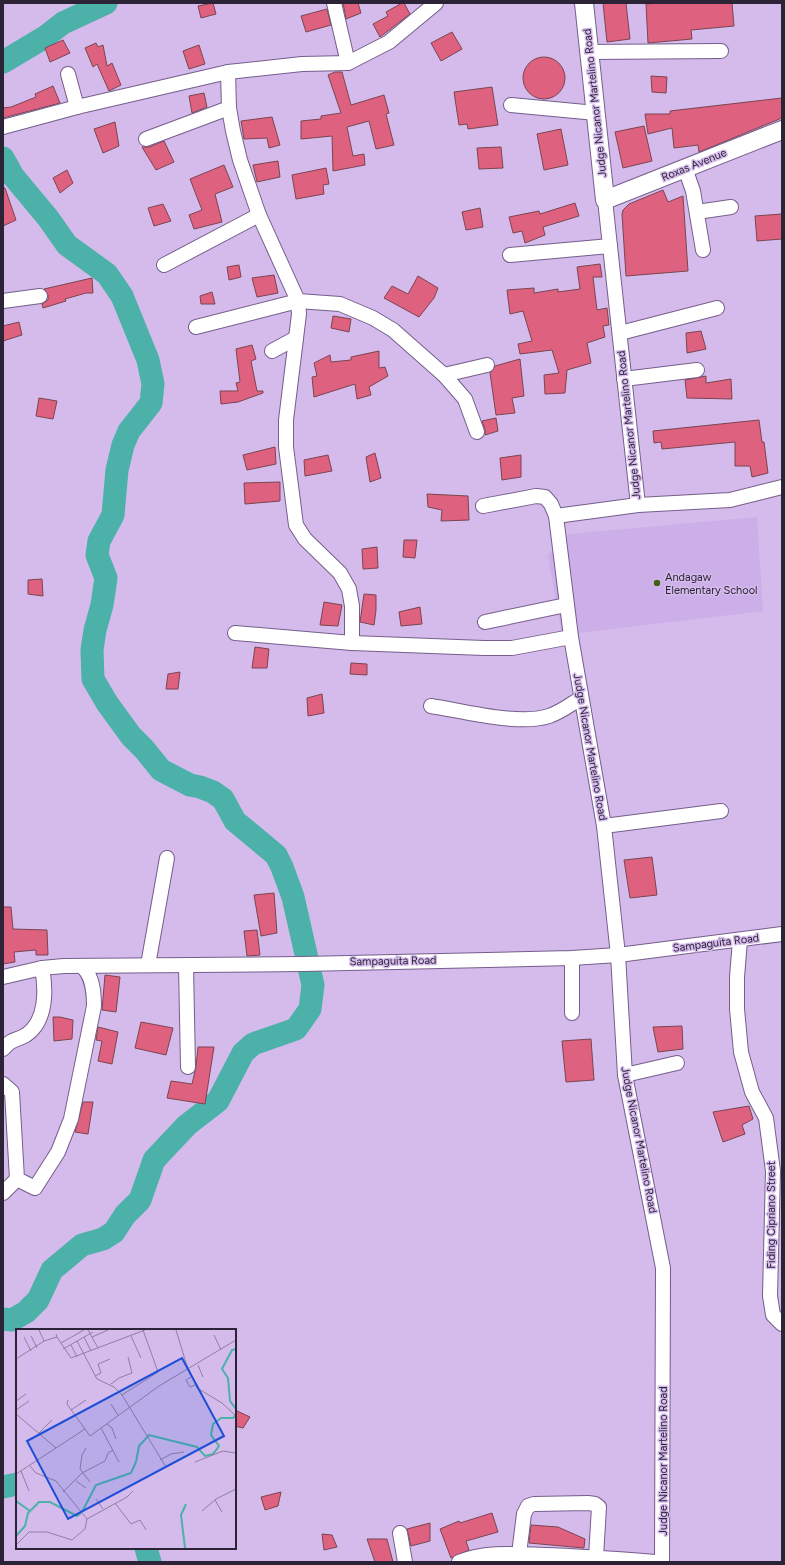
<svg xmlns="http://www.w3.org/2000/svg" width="785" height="1565" font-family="Figtree,sans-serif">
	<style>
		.built { fill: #ccafe8 }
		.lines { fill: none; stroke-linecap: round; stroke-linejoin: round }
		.river { stroke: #4bb1a9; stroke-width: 23 }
		.building { fill: #df6180; stroke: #7a4550 }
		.minor-casing { stroke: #755e8b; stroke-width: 16 }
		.major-casing { stroke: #755e8b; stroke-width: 20 }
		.minor { stroke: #fff; stroke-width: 14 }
		.major { stroke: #fff; stroke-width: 18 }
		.poi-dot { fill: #446010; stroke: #d4bbec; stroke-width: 1.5 }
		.labels { text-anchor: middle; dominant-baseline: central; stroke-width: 3; stroke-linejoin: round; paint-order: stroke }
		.street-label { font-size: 11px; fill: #2d2336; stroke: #d4bbec }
		.poi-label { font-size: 11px; fill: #2d2336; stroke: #d4bbec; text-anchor: start }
		.inset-river { fill: none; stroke: #4bb1a9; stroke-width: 2 }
		.inset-road { fill: none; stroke: #917ea3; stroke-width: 1 }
		.view { fill: #1d4ed8; fill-opacity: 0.15; stroke: #1d4ed8; stroke-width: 2 }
		.inset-edge { fill: none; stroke: #2d2336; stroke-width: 2 }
	</style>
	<rect width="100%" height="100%" fill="#d4bbec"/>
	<path class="built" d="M757,517L763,611L562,635L548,555L569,534Z"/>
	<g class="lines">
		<g class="river">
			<path d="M3,62L45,37L63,23L106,3"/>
			<path d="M3,158L13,176L48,218L67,245L107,274L122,296L148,360L153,384L151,403L129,431L123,445L117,470L113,515L99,541L97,555L106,578L102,605L95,630L92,650L93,679L107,703L131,736L144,749L161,770L190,785L200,787L213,792L223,799L235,821L276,855L282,867L293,897L313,985L310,1009L296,1029L253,1044L243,1053L218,1101L187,1125L154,1160L140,1200L125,1215L114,1232L103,1239L82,1245L52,1270L38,1300L26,1312L12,1320L3,1319"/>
			<path d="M3,1487L17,1484"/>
			<path d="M146,1548L150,1562"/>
		</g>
	</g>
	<g class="building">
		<path d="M213,3L216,14L201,18L198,6Z"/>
		<path d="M343,3H358L361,13L346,19Z"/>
		<path d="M402,3H404L410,14L380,37L373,24L388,16L386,12Z"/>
		<path d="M603,3H626L630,39L607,42Z"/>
		<path d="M658,3H732L734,26L691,30L692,39L648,43L646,4Z"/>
		<path d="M327,9L331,25L306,32L301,16Z"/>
		<path d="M452,32L462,49L441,61L431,43Z"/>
		<path d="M63,40L70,53L50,62L45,48Z"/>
		<path d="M96,43L98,47L103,45L107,66L112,63L121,85L109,91L97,64L93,67L85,48Z"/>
		<path d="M199,45L205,64L189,69L183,51Z"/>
		<circle cx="544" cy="78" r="21"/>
		<path d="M335,72H342L351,105L384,95L389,113L386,114L394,145L376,149L369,121L347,127L353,156L364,154L365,165L333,171L332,136L301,139V121L321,119V116L341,113L328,75Z"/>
		<path d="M651,76L667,77L666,93L652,92Z"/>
		<path d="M53,86L60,103L3,118V108L11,107L36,97L35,94Z"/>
		<path d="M492,87L498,125L468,129L467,124L459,125L454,92Z"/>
		<path d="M204,93L207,107L192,113L189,96Z"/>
		<path d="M782,98V118L699,152L698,145L674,148L672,128L648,134L645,114H670V111Z"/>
		<path d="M272,117L280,145L269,148L267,138L244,139L241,121Z"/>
		<path d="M115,122L119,146L103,153L94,129Z"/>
		<path d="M644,126L652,161L623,168L615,132Z"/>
		<path d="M561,129L568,165L544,170L537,134Z"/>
		<path d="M164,141L174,162L156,170L142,147H149Z"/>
		<path d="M501,147L503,168L479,169L477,148Z"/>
		<path d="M278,161L280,177L257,182L253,165Z"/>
		<path d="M224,165L233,187L215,194L222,222L194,229L189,215L202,210L190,179Z"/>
		<path d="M326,168L329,184L323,185L324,194L296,199L292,175Z"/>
		<path d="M67,170L73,183L60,193L53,178Z"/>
		<path d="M3,188H5L16,220L3,226Z"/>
		<path d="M663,190L668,202L683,196L688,271L626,276L622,214L623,210L629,204Z"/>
		<path d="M575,203L579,216L543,227L545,235L525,243L522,231L513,233L509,217L539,211L540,214Z"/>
		<path d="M163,204L171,221L154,226L148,208Z"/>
		<path d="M480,208L483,227L466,230L462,212Z"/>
		<path d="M782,214V239L757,241L755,216Z"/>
		<path d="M600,264L602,277H593L597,310L607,308L609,325L603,326L605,337L587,343L591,363L567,370L565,393L545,394L544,375L559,373L552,350L520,354L518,344L532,341L523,311L510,314L507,290L534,288V293L558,289V292L580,289L577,267Z"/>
		<path d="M239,265L241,277L229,280L227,267Z"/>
		<path d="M274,275L278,293L257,297L252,278Z"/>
		<path d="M418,276L438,288L434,298L419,317L384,298L392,286L408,294Z"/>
		<path d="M92,278L93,293H86L65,299L66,301L43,308L42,304L48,300V295L44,289Z"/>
		<path d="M212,292L215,304H201L200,296Z"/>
		<path d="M333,316L351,319L349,332L331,328Z"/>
		<path d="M19,322L22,335L3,341V326Z"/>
		<path d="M701,331L706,349L687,353L686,333Z"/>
		<path d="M252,345L256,359L251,361L257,391H263V393L238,402L221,404L220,391H238L236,383L240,382L236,349Z"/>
		<path d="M379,351V368L385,367L388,376L369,387L371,395L357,399L355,384L314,397L312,377L317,376L314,363L330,355L331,362L351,360V357Z"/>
		<path d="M520,359L524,396L512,398L515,413L496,415L490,373L495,366Z"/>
		<path d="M706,376V383L731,379L732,399L687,398L685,380Z"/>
		<path d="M39,398L57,401L53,419L36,416Z"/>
		<path d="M496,418L498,431L485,435V429L482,421Z"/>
		<path d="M759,420L762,442H764L768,473L752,477L750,466H735V442L662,449L661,442L654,443L653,431Z"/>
		<path d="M275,447L276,464L247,470L243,455Z"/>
		<path d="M375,453L381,478L370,482L366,457Z"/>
		<path d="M328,455L332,471L305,476L304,460Z"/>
		<path d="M521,455V477L502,480L500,458Z"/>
		<path d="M280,482V501L245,504L244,483Z"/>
		<path d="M427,494L468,496L469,520L441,521L442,510L428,507Z"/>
		<path d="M404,540H417L415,558L403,557Z"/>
		<path d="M377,547L378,568L363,569L362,549Z"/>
		<path d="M42,579L43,596L28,594V580Z"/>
		<path d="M364,594L376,595V610L374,625L360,622Z"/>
		<path d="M324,602L342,605L338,626L320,625Z"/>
		<path d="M420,607L422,624L401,626L399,612Z"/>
		<path d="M255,647L269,649L267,668H252Z"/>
		<path d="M351,663L367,664V675L350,674Z"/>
		<path d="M180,672L178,689H166L168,674Z"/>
		<path d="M322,694L324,713L308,716L307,698Z"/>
		<path d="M652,857L657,895L630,898L624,860Z"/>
		<path d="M274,893L277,933L261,936L254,895Z"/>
		<path d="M3,907H11L13,929L47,930L48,955H36V950L14,952L15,962L3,964Z"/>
		<path d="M257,930L260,955L247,956L244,931Z"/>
		<path d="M105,975L120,977L116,1012L102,1010Z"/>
		<path d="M53,1017H60L73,1020L72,1039L54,1041Z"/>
		<path d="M141,1022L173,1028L166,1055L135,1048Z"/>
		<path d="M682,1026L683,1049L658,1052L653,1027Z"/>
		<path d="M98,1027L118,1032L112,1064L98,1061L102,1041L96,1040Z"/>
		<path d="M591,1039L594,1080L566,1082L562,1041Z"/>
		<path d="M198,1047H214L205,1104L167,1098L171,1081L192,1084L196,1067Z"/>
		<path d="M83,1102H93L88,1134L75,1132Z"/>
		<path d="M749,1106L753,1119L742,1125L745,1134L723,1142L713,1112Z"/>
		<path d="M235,1410L250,1417L243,1428L235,1426Z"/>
		<path d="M281,1492L278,1506L265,1510L261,1497Z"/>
		<path d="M492,1513L498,1532L466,1541L469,1550L451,1558L440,1529L459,1521L460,1523Z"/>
		<path d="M430,1523V1541L411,1546L407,1529Z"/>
		<path d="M531,1525L558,1527L585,1539L584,1548L529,1543Z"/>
		<path d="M322,1534L332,1535L337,1547L324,1550Z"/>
		<path d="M367,1539H387L393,1562H375Z"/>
	</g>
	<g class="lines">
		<defs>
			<g id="minor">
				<path d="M334,3L348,63"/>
				<path d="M588,52L721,51"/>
				<path d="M228,72L229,108L233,131L240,160L259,215L298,301L299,314L286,420V447L296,525L305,539L340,573L349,589L352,606V643"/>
				<path d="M68,74L77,107"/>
				<path d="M511,105L596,113"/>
				<path d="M3,127L77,107L228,72L302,64L348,63L389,42L436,3"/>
				<path d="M146,139L229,108"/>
				<path d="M685,168L693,191L703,250"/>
				<path d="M605,200L638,505L556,516L571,637L604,826L618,955L625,1075L663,1268L662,1562"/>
				<path d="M697,212L731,207"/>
				<path d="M510,255L610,246"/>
				<path d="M164,265L259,215"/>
				<path d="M3,301L40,296"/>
				<path d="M196,327L298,301L340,304L373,318L393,330L444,375L465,399L477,432"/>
				<path d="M620,333L717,308"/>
				<path d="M272,351L296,338"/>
				<path d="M444,375L487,365"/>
				<path d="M624,379L697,370"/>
				<path d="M638,505L730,500L782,487"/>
				<path d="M483,506L536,496L545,497L551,504L556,516"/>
				<path d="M485,622L566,605"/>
				<path d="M235,633L352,643L484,648H512L571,637"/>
				<path d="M431,706C463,711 519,726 549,716C561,712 571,704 581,698"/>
				<path d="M604,826L721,811"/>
				<path d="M740,940L737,977V1009L741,1052L752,1092L766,1118L773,1171L770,1296L773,1315L782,1324"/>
				<path d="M572,958V1013"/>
				<path d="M148,965L167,858"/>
				<path d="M186,965L188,1067"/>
				<path d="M3,977L42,968L64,966L303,964L572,958L618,955L782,934"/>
				<path d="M3,1049C12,1038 16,1041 26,1035C47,1021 46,989 42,968"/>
				<path d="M625,1075L677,1063"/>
				<path d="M3,1084L12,1092L17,1179L35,1188L58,1152L71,1119L94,1006C94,993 92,973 81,966"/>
				<path d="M3,1193L17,1179"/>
				<path d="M400,1533L405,1562"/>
				<path d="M519,1554L524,1514L528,1506L534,1504L588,1503L595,1504L599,1507L596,1557"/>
				<path d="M459,1562C485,1551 516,1554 544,1555C581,1556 618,1559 655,1562"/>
			</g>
			<path id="major" d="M584,3L605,200L782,130"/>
		</defs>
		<use href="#minor" class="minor-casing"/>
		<use href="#major" class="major-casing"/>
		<use href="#minor" class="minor"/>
		<use href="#major" class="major"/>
	</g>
	<circle class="poi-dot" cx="657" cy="583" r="4"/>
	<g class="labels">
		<g class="street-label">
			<text transform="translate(595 103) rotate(-96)">Judge Nicanor Martelino Road</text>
			<text transform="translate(694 165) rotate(-22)">Roxas Avenue</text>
			<text transform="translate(629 425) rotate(-96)">Judge Nicanor Martelino Road</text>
			<text transform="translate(590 747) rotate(80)">Judge Nicanor Martelino Road</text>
			<text transform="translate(716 943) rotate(-7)">Sampaguita Road</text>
			<text transform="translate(393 961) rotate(-1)">Sampaguita Road</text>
			<text transform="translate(639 1140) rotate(79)">Judge Nicanor Martelino Road</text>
			<text transform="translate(771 1215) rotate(-90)">Fiding Cipriano Street</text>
			<text transform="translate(663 1461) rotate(-90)">Judge Nicanor Martelino Road</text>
		</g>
		<g class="poi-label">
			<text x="665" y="577">Andagaw<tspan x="665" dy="13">Elementary School</tspan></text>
		</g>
	</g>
	<g transform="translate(16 1329)">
		<rect width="220" height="220" fill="#d4bbec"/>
		<path class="inset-river" d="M220,20L216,21L206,40L212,49L214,72L220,80M0,172L14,182M66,183L80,156L115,144L120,133L123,117L133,106L181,118L189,127L197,125L203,117L195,106L197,95L205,89H217L220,85M0,207L9,197L12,184L23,173H34L61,187L65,184M169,219L165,186L170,175"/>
		<path class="inset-road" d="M23,1L28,12M72,1L82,19M160,1L170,34L181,59L206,74L220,87M198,6L205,21M15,7L21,19M115,7L125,29M8,8L15,22M41,8L55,29L129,1M68,8L75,22M76,8L92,1M61,12L81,50L98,58L106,66L150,138M45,14L68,1M55,16L61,28M47,20L77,3M0,30L28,12L41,8L40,5M182,36L187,48M79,47L85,44L82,35L94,30M175,48L170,51L174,58L179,56M95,55L103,49L116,44L112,28M106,66L142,43L127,1M52,71L51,75L69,100M0,72L10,65M95,75L102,86M0,81L13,72M55,81L70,71M0,85L40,119L0,145M91,95L96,99L100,110M85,99L103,133M23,104L36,91M40,119L69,100L74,107L143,57L220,11M70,119L66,126L64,140L74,153M144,131L155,125L168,123M179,133L207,122L220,124M14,137L20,144L40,152L71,190L111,168L117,162M5,142L13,162M60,152L70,159M47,163L66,144L89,132L92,124L97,121M80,170L87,180M199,171L206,183M99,174L115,195L124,191L130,201M186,182L200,170L220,160M0,216L13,203H31L56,211L69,200L71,190"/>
		<path class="view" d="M166,29L208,107L52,190L11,112Z"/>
		<rect width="220" height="220" class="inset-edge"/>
	</g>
	<rect width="785" height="1565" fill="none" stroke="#2d2336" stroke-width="8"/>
</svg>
